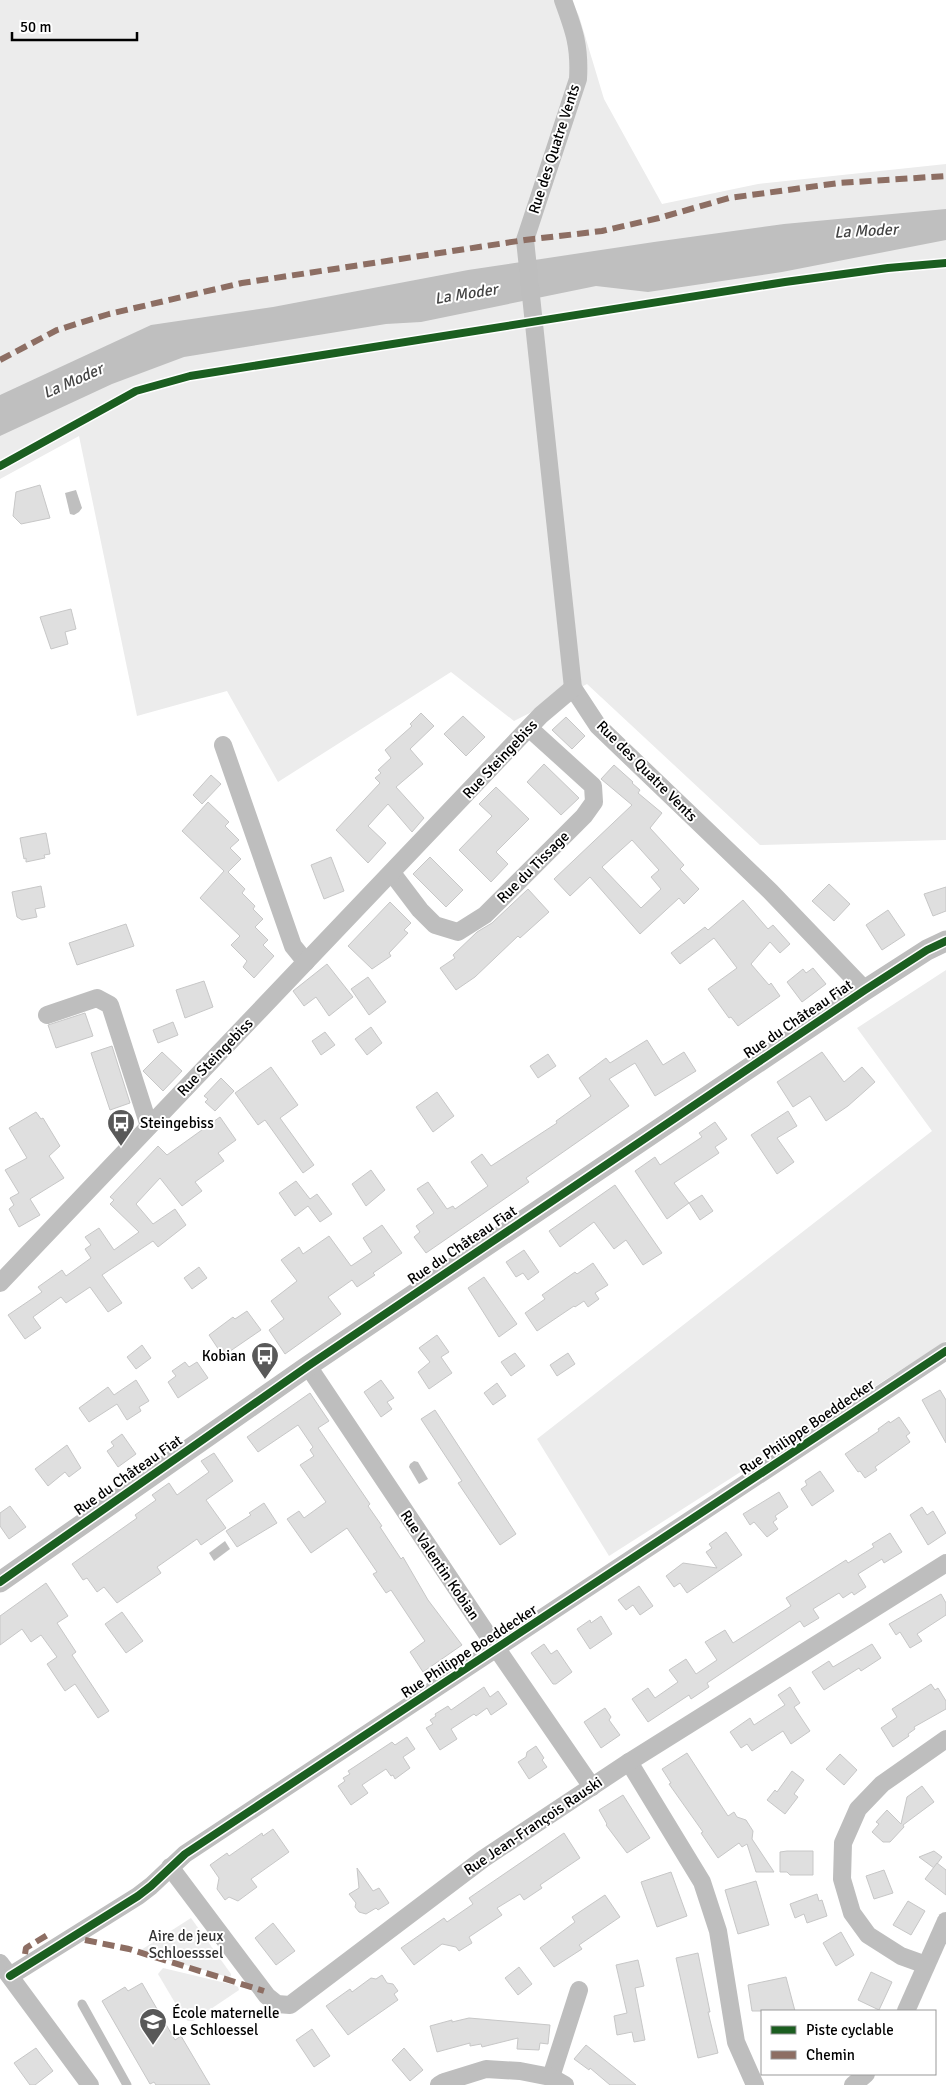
<svg xmlns="http://www.w3.org/2000/svg" width="946" height="2085" font-family="Signika,sans-serif">
	<style>
		.green { fill: #ececec }
		.water { fill: #bfbfbf }
		.building { fill: #dfdfdf; stroke: #c7c7c7; fill-rule: evenodd }
		.lines { fill: none; stroke-linecap: round; stroke-linejoin: round }
		.service { stroke: #bebebe; stroke-width: 9 }
		.minor { stroke: #bebebe; stroke-width: 18 }
		.tertiary { stroke: #bebebe; stroke-width: 21 }
		.quiet { stroke: #8d6e63; stroke-width: 6; stroke-dasharray: 12 6; stroke-linecap: butt }
		.cycleway-casing { stroke: #fff; stroke-width: 11 }
		.cycleway { stroke: #1b5e20; stroke-width: 8 }
		.labels { text-anchor: middle; dominant-baseline: central; stroke-width: 4; stroke-linejoin: round; paint-order: stroke }
		.street-label { font-size: 15px; fill: #000; stroke: #fff }
		.poi-label { font-size: 15px; fill: #000; stroke: #fff; text-anchor: start }
		.park-label { font-size: 15px; fill: #333; stroke: #fff }
		.water-label { font-size: 16px; font-style: italic; fill: #444; stroke: #fff }
	</style>
	<rect width="100%" height="100%" fill="#fff"/>
	<g class="green">
		<path d="M0,0H571L579,16L604,99L662,204L758,184L946,164V840L760,845L587,684L514,721L451,672L278,782L227,691L137,716L79,436L0,479Z"/>
		<path d="M946,970V1341L609,1556L537,1439L932,1131L857,1028Z"/>
		<path d="M191,1918L231,1974V1976L228,1977L143,1953L141,1950Z"/>
		<path d="M163,1968L234,1985L238,1987L239,1990L193,2021H188L184,2018L158,1974Z"/>
	</g>
	<g class="water">
		<path d="M946,209V240L782,272L648,292L596,286L421,322L386,324L184,357L112,384L0,436V395L151,325L273,307L468,270L654,242L784,224Z"/>
		<path d="M76,490L82,508L79,512L74,515L70,514L65,493Z"/>
		<path d="M414,1461L418,1462L428,1479L419,1484L409,1467L410,1464Z"/>
		<path d="M225,1541L230,1549L214,1561L209,1553Z"/>
	</g>
	<g class="building">
		<path d="M40,485L50,518L21,524L13,516L16,492Z"/>
		<path d="M71,609L76,629L65,632L68,644L51,649L40,617Z"/>
		<path d="M421,713L434,726L410,749L423,764L396,787L424,818L412,832L388,804L368,826L386,843L368,863L336,830L380,783L375,778L381,773L378,770L391,758L385,750L412,726L410,724Z"/>
		<path d="M463,716L485,737L466,756L444,734Z"/>
		<path d="M566,717L585,736L572,749L552,730Z"/>
		<path d="M544,764L579,798L561,815L527,782Z"/>
		<path d="M614,765L633,782L632,783L640,790L638,793L662,813L650,828L684,865L680,869L699,889L684,904L679,898L640,934L590,877L570,896L554,879L632,805L601,779ZM632,840L659,870L651,877L661,889L641,908L602,867Z"/>
		<path d="M211,775L221,784L202,804L193,795Z"/>
		<path d="M496,787L529,819L496,852L508,864L491,882L459,850L492,816L479,804Z"/>
		<path d="M208,802L229,822L225,826L239,840L230,848L241,859L228,872L245,889L242,893L255,906L253,909L263,919L255,927L268,940L263,945L274,956L254,978L243,967L247,961L231,945L240,936L200,898L224,871L182,831Z"/>
		<path d="M46,833L50,854L44,855L45,858L26,862V858L24,859L20,838Z"/>
		<path d="M331,857L344,891L324,899L311,865Z"/>
		<path d="M430,857L463,890L446,907L413,874Z"/>
		<path d="M829,884L850,904L834,921L812,901Z"/>
		<path d="M41,886L45,907L35,909L37,917L22,920L17,917L12,892Z"/>
		<path d="M946,887V911L933,916L924,894Z"/>
		<path d="M528,889L549,912L520,938L518,936L475,977L456,990L440,968L455,958L453,955L477,932L492,923Z"/>
		<path d="M743,900L768,929L773,925L790,944L780,953L770,942L751,964L769,985L771,983L780,996L738,1026L731,1017L729,1018L708,989L737,968L714,938L680,964L671,953L705,927L708,930Z"/>
		<path d="M390,902L411,923L404,930L408,933L389,953L391,956L372,969L348,946Z"/>
		<path d="M888,910L905,935L882,950L866,925Z"/>
		<path d="M126,924L134,946L77,965L69,943Z"/>
		<path d="M327,964L353,997L329,1016L316,997L304,1006L293,991Z"/>
		<path d="M813,968L826,984L802,1002L787,982L803,969L806,973Z"/>
		<path d="M368,977L386,1002L369,1015L351,989Z"/>
		<path d="M204,981L213,1007L185,1018L176,990Z"/>
		<path d="M85,1013L93,1036L56,1048L48,1025Z"/>
		<path d="M173,1022L178,1035L158,1043L153,1030Z"/>
		<path d="M371,1027L382,1043L367,1055L355,1039Z"/>
		<path d="M325,1032L335,1045L321,1055L312,1041Z"/>
		<path d="M647,1040L663,1065L684,1052L696,1071L655,1096L635,1063L609,1079L629,1106L526,1178L529,1182L426,1253L414,1237L420,1232L416,1226L434,1213L417,1189L428,1182L447,1209L453,1206L455,1209L488,1186L471,1162L482,1154L491,1166L557,1123L556,1121L591,1096L579,1078L606,1058L610,1063Z"/>
		<path d="M112,1046L130,1103L110,1110L91,1053Z"/>
		<path d="M162,1052L182,1071L163,1091L143,1071Z"/>
		<path d="M822,1052L844,1082L862,1067L875,1082L848,1106L826,1121L810,1096L793,1107L777,1082Z"/>
		<path d="M548,1054L556,1066L538,1078L530,1066Z"/>
		<path d="M271,1067L298,1105L280,1118L314,1165L303,1173L265,1120L258,1125L235,1093Z"/>
		<path d="M221,1078L234,1091L215,1111L205,1102L208,1099L204,1096Z"/>
		<path d="M437,1092L454,1116L433,1132L416,1107Z"/>
		<path d="M788,1111L797,1126L777,1138L794,1162L777,1174L751,1135Z"/>
		<path d="M36,1112L41,1119L43,1118L60,1146L49,1156L64,1178L30,1199L40,1215L19,1227L9,1209L14,1205L10,1198L19,1193L5,1170L27,1158L9,1128Z"/>
		<path d="M220,1117L236,1140L218,1153L224,1161L195,1182L202,1191L182,1206L160,1178L136,1204L153,1224L175,1209L186,1225L158,1247L153,1241L102,1275L122,1303L108,1312L90,1287L66,1303L61,1297L33,1317L41,1328L25,1339L8,1315L42,1292L38,1287L62,1270L66,1276L91,1258L85,1249L91,1245L85,1237L99,1228L114,1250L139,1232L110,1204L114,1200L110,1197L158,1146L167,1155Z"/>
		<path d="M715,1122L727,1139L715,1147L719,1153L674,1183L689,1203L667,1219L635,1171L655,1157L660,1165L702,1137L699,1133Z"/>
		<path d="M371,1170L385,1190L366,1206L352,1184Z"/>
		<path d="M296,1181L310,1199L317,1194L332,1214L320,1222L308,1206L295,1216L279,1193Z"/>
		<path d="M615,1185L662,1253L643,1265L626,1240L614,1249L594,1222L560,1247L549,1231Z"/>
		<path d="M702,1195L713,1211L700,1220L689,1203Z"/>
		<path d="M382,1225L402,1253L373,1273L375,1275L357,1287L352,1280L328,1297L341,1314L285,1354L269,1330L284,1319L271,1301L297,1281L281,1260L299,1247L303,1254L329,1236L351,1266L372,1252L363,1238Z"/>
		<path d="M524,1250L539,1272L528,1280L523,1273L516,1277L506,1262Z"/>
		<path d="M593,1263L608,1285L595,1293L599,1299L588,1307L584,1301L575,1307L574,1306L537,1331L525,1313L545,1299L542,1295L575,1272L577,1274Z"/>
		<path d="M199,1267L207,1278L192,1289L184,1278Z"/>
		<path d="M484,1277L517,1324L499,1337L468,1288Z"/>
		<path d="M247,1311L261,1330L223,1356L209,1335L233,1317L235,1319Z"/>
		<path d="M437,1335L449,1352L441,1357L452,1373L429,1389L418,1372L430,1362L419,1348Z"/>
		<path d="M142,1345L151,1358L136,1369L127,1357Z"/>
		<path d="M515,1353L525,1366L511,1376L501,1362Z"/>
		<path d="M568,1353L575,1364L557,1376L550,1365Z"/>
		<path d="M185,1362L189,1367L197,1362L208,1378L178,1398L168,1382L176,1376L172,1371Z"/>
		<path d="M136,1380L149,1401L139,1407L141,1411L127,1420L117,1404L89,1422L79,1408L108,1387L114,1395Z"/>
		<path d="M381,1380L394,1398L387,1402L392,1409L381,1417L364,1392Z"/>
		<path d="M497,1383L506,1396L493,1405L484,1393Z"/>
		<path d="M940,1390L946,1400V1443L922,1400Z"/>
		<path d="M310,1393L329,1421L318,1428L370,1504L368,1506L382,1526L380,1527L401,1559L403,1557L428,1600L462,1645L423,1672L410,1652L425,1641L391,1590L386,1593L373,1574L377,1572L347,1528L311,1553L287,1519L299,1511L304,1518L326,1502L300,1465L314,1456L310,1450L313,1447L298,1425L258,1452L247,1437Z"/>
		<path d="M435,1410L516,1534L500,1545L458,1483L462,1481L421,1419Z"/>
		<path d="M899,1417L910,1433L906,1436L910,1442L875,1467L877,1470L865,1478L860,1471L858,1472L845,1454L879,1431L878,1429L889,1421L890,1423Z"/>
		<path d="M122,1434L136,1454L118,1467L107,1451L114,1446L111,1442Z"/>
		<path d="M67,1445L81,1468L69,1477L65,1472L48,1486L35,1469Z"/>
		<path d="M214,1453L233,1481L206,1500L226,1528L201,1545L197,1539L157,1567L161,1573L117,1603L104,1587L97,1592L87,1578L83,1580L72,1564L137,1518L135,1515L156,1500L152,1495L169,1483L177,1495L209,1472L201,1461Z"/>
		<path d="M820,1471L834,1491L812,1506L801,1489L807,1485L805,1481Z"/>
		<path d="M779,1492L788,1507L775,1516L777,1519L773,1522L778,1529L767,1537L754,1522L750,1525L743,1514Z"/>
		<path d="M264,1503L277,1523L237,1547L226,1531L251,1515L249,1513Z"/>
		<path d="M10,1506L26,1527L9,1539L0,1526V1513Z"/>
		<path d="M922,1507L927,1515L933,1511L946,1533L928,1545L910,1515Z"/>
		<path d="M726,1532L742,1555L687,1593L680,1583L674,1587L666,1576L683,1563L717,1568L706,1552L712,1548L709,1544Z"/>
		<path d="M890,1533L902,1552L884,1563L882,1559L858,1574L866,1587L854,1595L852,1592L843,1598L839,1593L813,1609L819,1618L804,1627L800,1621L707,1683L709,1687L691,1699L689,1695L648,1722L632,1699L648,1688L655,1698L678,1682L669,1670L686,1659L696,1674L717,1660L705,1642L725,1630L733,1643L791,1606L786,1598L846,1560L848,1563L874,1547L872,1544Z"/>
		<path d="M46,1583L68,1616L57,1623L76,1652L72,1655L109,1711L98,1718L75,1684L65,1691L47,1664L57,1657L41,1635L31,1642L22,1629L0,1645V1616Z"/>
		<path d="M639,1586L653,1606L640,1615L633,1605L626,1610L618,1600Z"/>
		<path d="M941,1594L946,1603V1615L917,1634L922,1641L910,1648L900,1632L896,1635L889,1624Z"/>
		<path d="M122,1612L143,1641L126,1653L105,1624Z"/>
		<path d="M601,1616L612,1634L590,1649L577,1629L590,1620L591,1623Z"/>
		<path d="M544,1644L551,1654L557,1650L572,1672L556,1684H553L531,1653Z"/>
		<path d="M872,1644L881,1658L861,1671L859,1668L824,1690L812,1672L829,1661L833,1667Z"/>
		<path d="M931,1684L935,1690L938,1688L946,1701V1709L914,1727L915,1729L908,1734L909,1736L893,1747L881,1728L897,1717L892,1709Z"/>
		<path d="M484,1687L490,1697L498,1691L507,1704L491,1715L487,1708L476,1716L474,1714L451,1729L457,1739L440,1750L426,1728L433,1724L430,1720L436,1716L435,1714L448,1706L451,1710Z"/>
		<path d="M790,1687L800,1703L794,1707L810,1731L791,1744L783,1731L752,1751L747,1744L741,1748L730,1732L750,1718L754,1725L785,1705L778,1695Z"/>
		<path d="M605,1708L611,1717L609,1720L620,1735L601,1748L584,1722Z"/>
		<path d="M407,1737L415,1749L403,1757L410,1768L395,1779L393,1775L391,1776L386,1769L362,1785L368,1793L351,1805L338,1786L345,1781L343,1778L350,1774L348,1771L392,1742L395,1745Z"/>
		<path d="M536,1746L544,1758L542,1760L547,1767L529,1779L518,1762L526,1757L527,1752Z"/>
		<path d="M687,1753L728,1816L734,1812L737,1817L746,1820L753,1831L752,1839L774,1872H756L747,1844L742,1847L739,1843L718,1858L701,1833L703,1832L669,1784L671,1783L662,1769Z"/>
		<path d="M840,1754L857,1770L844,1785L826,1769Z"/>
		<path d="M792,1771L804,1780L794,1794L798,1797L785,1814L767,1800L775,1790L777,1792Z"/>
		<path d="M922,1786L934,1802L903,1825L904,1827L890,1842H883L872,1832L879,1824L876,1822L887,1810L901,1824L907,1797Z"/>
		<path d="M623,1795L650,1838L627,1853L606,1825L607,1824L599,1810Z"/>
		<path d="M273,1829L289,1852L251,1879L257,1887L238,1901L229,1897L225,1900L217,1889L219,1878L210,1865L227,1853L229,1856L262,1833L263,1836Z"/>
		<path d="M564,1833L580,1858L540,1885L542,1888L524,1900L520,1894L497,1908L502,1915L469,1937L472,1943L459,1951L456,1947L442,1944L414,1965L401,1948L444,1918L447,1922L473,1904L469,1898Z"/>
		<path d="M787,1851H813V1875H790L787,1872H780V1852Z"/>
		<path d="M934,1851L942,1857L934,1868L919,1857Z"/>
		<path d="M937,1863L946,1870V1895L925,1879Z"/>
		<path d="M357,1868L373,1891L379,1888L389,1903L378,1910L376,1908L366,1914L359,1912L355,1907L356,1903L349,1894L359,1888Z"/>
		<path d="M884,1870L893,1893L874,1899L866,1876Z"/>
		<path d="M671,1872L687,1916L657,1927L641,1882Z"/>
		<path d="M756,1881L769,1925L738,1934L725,1890Z"/>
		<path d="M817,1894L819,1901L822,1900L827,1916L807,1923L804,1914L795,1918L790,1904Z"/>
		<path d="M605,1895L620,1917L579,1945L582,1949L554,1967L540,1948L575,1922L572,1917Z"/>
		<path d="M908,1901L925,1911L911,1935L893,1925Z"/>
		<path d="M273,1923L295,1951L276,1965L255,1938Z"/>
		<path d="M841,1932L854,1955L836,1966L823,1943Z"/>
		<path d="M698,1953L710,2012H708L718,2053L698,2058L676,1958Z"/>
		<path d="M638,1960L644,1986L635,1988L645,2040L634,2042L632,2032L617,2035L614,2016L627,2013L616,1965Z"/>
		<path d="M519,1967L532,1984L518,1995L505,1978Z"/>
		<path d="M871,1972L892,1982L879,2010L858,2000Z"/>
		<path d="M382,1975L387,1983L393,1984L398,1991L394,1994L398,2000L348,2035L326,2006L350,1989L352,1992L371,1978L376,1979Z"/>
		<path d="M786,1977L795,2011H752L748,1985Z"/>
		<path d="M142,1983L175,2040L181,2036L210,2085H156L154,2082L150,2084L102,2001L125,1987L128,1991Z"/>
		<path d="M469,2018L550,2025L548,2044L540,2043L539,2050L517,2049L518,2038L482,2047L481,2044L470,2046V2043L437,2052L430,2026L452,2020V2022Z"/>
		<path d="M312,2029L330,2056L314,2067L296,2040Z"/>
		<path d="M586,2045L636,2085H610L590,2068L589,2070L574,2059Z"/>
		<path d="M36,2048L53,2071L35,2085H30L14,2063Z"/>
		<path d="M404,2048L423,2070L410,2081L392,2060Z"/>
	</g>
	<g class="lines">
		<path class="service" d="M82,2004L127,2085"/>
		<g class="minor">
			<path d="M563,0C574,30 580,46 578,79L525,240L573,688L598,726L770,891L865,990"/>
			<path d="M223,745L293,946L306,962"/>
			<path d="M392,873L420,910L435,925L458,932L485,915L584,816L594,802L593,786L529,728"/>
			<path d="M47,1015L97,998L110,1005L149,1126"/>
			<path d="M0,1283L541,715L573,688"/>
			<path d="M308,1366L497,1649L592,1787"/>
			<path d="M629,1762L702,1882L718,1931L736,2042L755,2085"/>
			<path d="M170,1867L267,1996L277,2004L290,2005L483,1859L629,1762L946,1563"/>
			<path d="M0,1963L90,2085"/>
			<path d="M926,1965L901,1956L868,1935L852,1913L842,1879L843,1843L858,1809L882,1784L946,1739"/>
			<path d="M10,1976L138,1896L151,1886L185,1854L946,1351"/>
			<path d="M906,2011L946,1921"/>
			<path d="M551,2077L579,1990"/>
			<path d="M439,2085L444,2082L486,2069L520,2071L551,2077L565,2085"/>
			<path d="M853,2085L866,2074"/>
		</g>
		<path class="tertiary" d="M0,1582L308,1366L865,990L927,950L946,941"/>
		<g class="quiet">
			<path d="M0,360L57,330L109,314L242,283L525,240L602,231L659,218L729,198L839,183L946,176"/>
			<path d="M85,1940L129,1949L264,1991"/>
			<path d="M25,1954L26,1948L49,1934"/>
		</g>
		<defs>
			<g id="cycleway">
				<path d="M0,466L136,391L190,376L785,282L888,268L946,263"/>
				<path d="M0,1582L308,1366L865,990L927,950L946,941"/>
				<path d="M10,1976L138,1896L151,1886L185,1854L946,1351"/>
			</g>
		</defs>
		<use href="#cycleway" class="cycleway-casing"/>
		<use href="#cycleway" class="cycleway"/>
	</g>
	<defs>
		<symbol id="bus-pin" viewBox="-11 -11 22 30"><path d="M0 17L-7.5 6A9.5 9.5 0 1 1 7.5 6Z" fill="#595959" stroke="#fff"/><path d="M-5-6H5V4H4V6H2V4H-2V6H-4V4H-5ZM-3.5-4V0h7V-4ZM-3.5 1.2v1.5H-2V1.2ZM2 1.2v1.5H3.5V1.2Z" fill="#fff"/></symbol>
		<symbol id="school-pin" viewBox="-11 -11 22 30"><path d="M0 17L-7.5 6A9.5 9.5 0 1 1 7.5 6Z" fill="#595959" stroke="#fff"/><path d="M0-5L7-2L0 1L-7-2ZM-4 1L0 2.5L4 1V4Q0 6-4 4Z" fill="#fff"/></symbol>
	</defs>
	<g fill-rule="evenodd">
		<use href="#bus-pin" x="105" y="1107" width="32" height="43"/>
		<use href="#bus-pin" x="249" y="1340" width="32" height="43"/>
		<use href="#school-pin" x="137" y="2006" width="32" height="43"/>
	</g>
	<g class="labels">
		<g class="street-label">
			<text transform="translate(554 149) rotate(-72)">Rue des Quatre Vents</text>
			<text transform="translate(500 759) rotate(-47)">Rue Steingebiss</text>
			<text transform="translate(647 771) rotate(45)">Rue des Quatre Vents</text>
			<text transform="translate(533 867) rotate(-45)">Rue du Tissage</text>
			<text transform="translate(798 1019) rotate(-34)">Rue du Château Fiat</text>
			<text transform="translate(215 1057) rotate(-46)">Rue Steingebiss</text>
			<text transform="translate(462 1245) rotate(-34)">Rue du Château Fiat</text>
			<text transform="translate(807 1427) rotate(-34)">Rue Philippe Boeddecker</text>
			<text transform="translate(128 1475) rotate(-35)">Rue du Château Fiat</text>
			<text transform="translate(440 1565) rotate(56)">Rue Valentin Kobian</text>
			<text transform="translate(469 1651) rotate(-33)">Rue Philippe Boeddecker</text>
			<text transform="translate(533 1826) rotate(-34)">Rue Jean-François Rauski</text>
		</g>
		<g class="poi-label">
			<text x="140" y="1123">Steingebiss</text>
			<text x="246" y="1356" text-anchor="end">Kobian</text>
			<text x="172" y="2013">École maternelle<tspan x="172" dy="17">Le Schloessel</tspan></text>
		</g>
		<g class="park-label">
			<text x="186" y="1936">Aire de jeux<tspan x="186" dy="17">Schloesssel</tspan></text>
		</g>
		<g class="water-label">
			<text transform="translate(866 231) rotate(-3)">La Moder</text>
			<text transform="translate(466 294) rotate(-9)">La Moder</text>
			<text transform="translate(73 381) rotate(-24)">La Moder</text>
		</g>
	</g>
	<rect x="761" y="2010" width="175" height="65" fill="#ffffff" stroke="#999999"/>
	<rect x="771" y="2026" width="25" height="8" fill="#1b5e20" stroke="#999999"/>
	<text x="806" y="2035" font-size="15" fill="#000000">Piste cyclable</text>
	<rect x="771" y="2051" width="25" height="8" fill="#8d6e63" stroke="#999999"/>
	<text x="806" y="2060" font-size="15" fill="#000000">Chemin</text>
	<path d="M12 32v8h125v-8" fill="none" stroke="#000000" stroke-width="2.5"/>
	<text x="20" y="32" font-size="15" fill="#000000" stroke="#ffffff" stroke-width="4" paint-order="stroke">50 m</text>
</svg>
